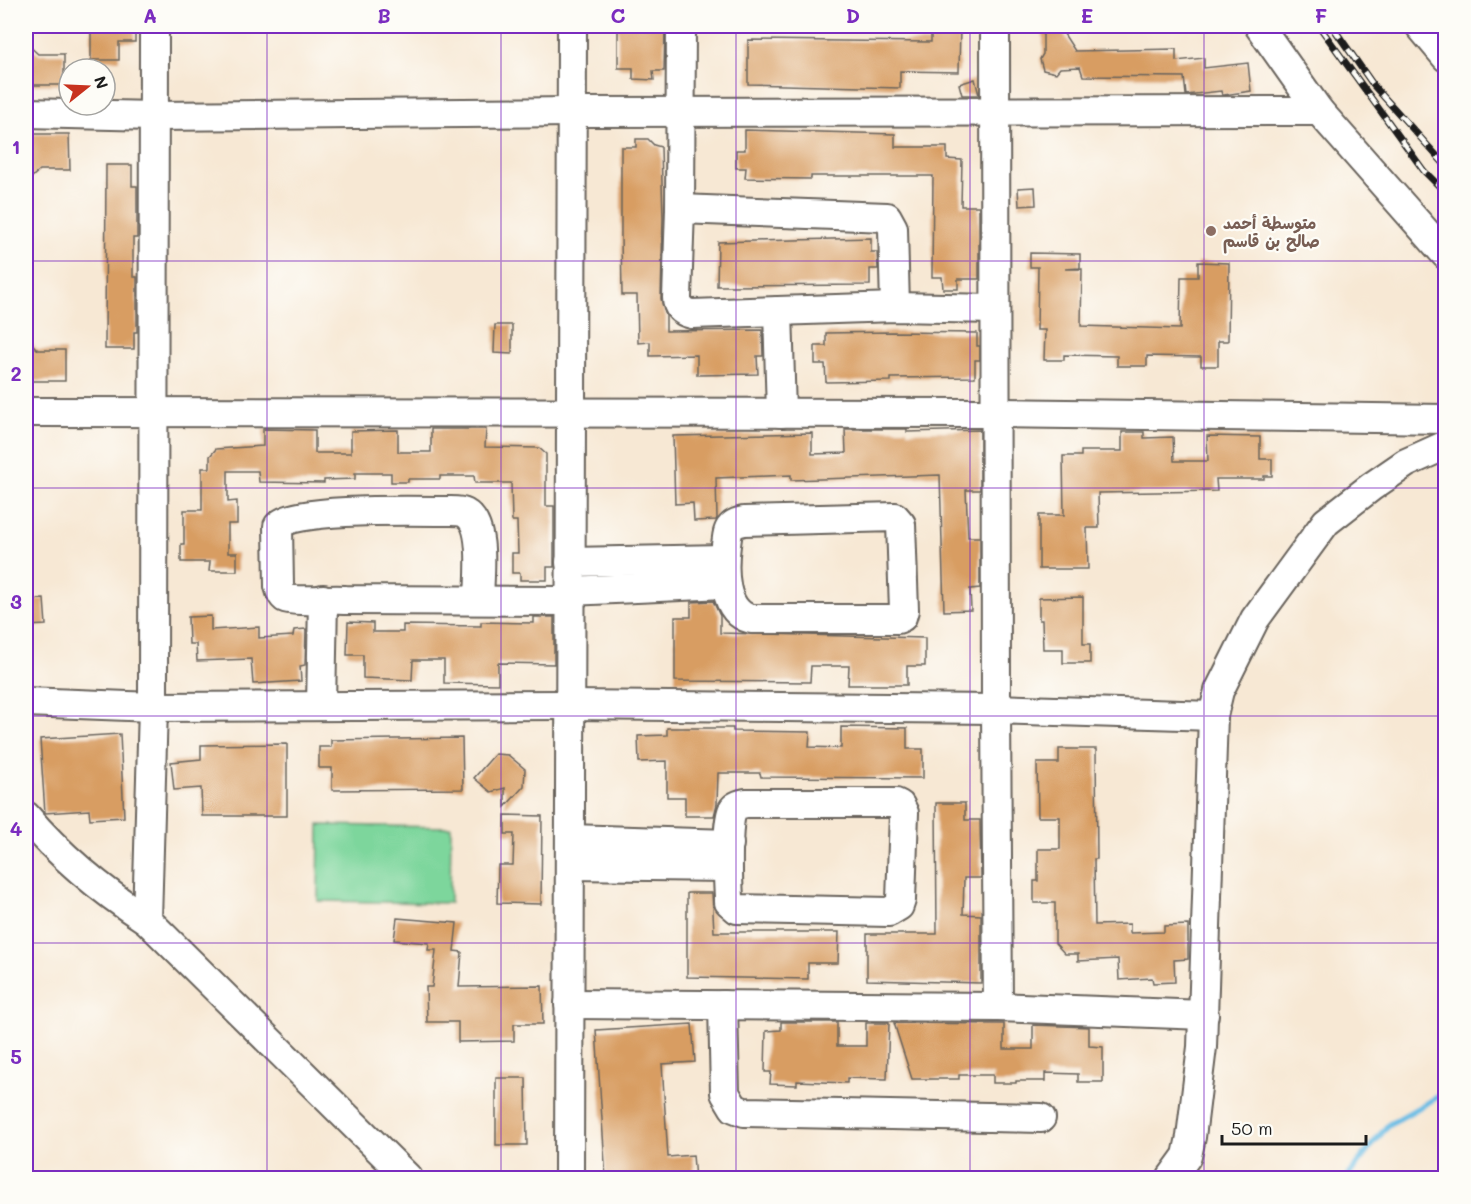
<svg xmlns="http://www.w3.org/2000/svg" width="1471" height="1204" font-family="Mali,'Playpen Sans Arabic',sans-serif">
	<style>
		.green { fill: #7dd69c; stroke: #4c795c; stroke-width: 1.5 }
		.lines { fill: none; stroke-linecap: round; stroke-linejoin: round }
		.stream { stroke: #67bce4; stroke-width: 6 }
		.building { fill: #d89d62 }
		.minor-casing { stroke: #69635c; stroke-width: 32 }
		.minor { stroke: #fff; stroke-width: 28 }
		.rail-casing { stroke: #1c1c1c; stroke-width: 7 }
		.rail { stroke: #fdfcf7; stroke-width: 4.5; stroke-dasharray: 14; stroke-linecap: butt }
		.grid { fill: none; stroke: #7b2cbf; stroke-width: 1.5; stroke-opacity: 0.55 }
		.education-dot { fill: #8d6e63; stroke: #fdfcf7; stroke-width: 2 }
		.labels { text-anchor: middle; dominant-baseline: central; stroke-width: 4.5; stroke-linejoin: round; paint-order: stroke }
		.education-label { font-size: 16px; font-weight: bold; fill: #785e54; stroke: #fdfcf7; text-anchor: start }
		.neatline { fill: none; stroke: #7b2cbf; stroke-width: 2 }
		.grid-label { font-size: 20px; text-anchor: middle; font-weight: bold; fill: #7b2cbf }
	</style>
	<rect width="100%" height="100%" fill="#fdfcf7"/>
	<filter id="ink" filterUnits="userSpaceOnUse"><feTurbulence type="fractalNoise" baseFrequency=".0167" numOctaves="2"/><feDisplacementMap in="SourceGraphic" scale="12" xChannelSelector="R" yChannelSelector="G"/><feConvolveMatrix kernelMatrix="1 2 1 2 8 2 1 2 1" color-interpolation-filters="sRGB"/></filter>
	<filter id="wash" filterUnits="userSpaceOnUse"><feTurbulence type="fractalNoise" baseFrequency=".008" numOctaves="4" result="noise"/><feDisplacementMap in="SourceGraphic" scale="24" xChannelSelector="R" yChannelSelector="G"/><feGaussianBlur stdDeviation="1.35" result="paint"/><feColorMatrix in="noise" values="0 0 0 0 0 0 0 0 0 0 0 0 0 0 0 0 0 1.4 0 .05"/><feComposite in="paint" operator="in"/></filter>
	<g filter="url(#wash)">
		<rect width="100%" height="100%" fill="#f7e8d4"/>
		<path class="green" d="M319,825L451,827L450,903L318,901Z"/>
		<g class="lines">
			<path class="stream" d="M1346,1178L1388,1125L1446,1092"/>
		</g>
		<g id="blocks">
			<g class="building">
				<path d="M91,26H135V42H119V60H91Z"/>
				<path d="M618,26H665L664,71H653L654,80L633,79V68H618Z"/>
				<path d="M931,26H960L959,72L900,71V88L748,84V40L931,42Z"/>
				<path d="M1043,26H1064V34L1075,51L1176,49V61L1204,58V68L1248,63L1251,91L1224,95H1222L1221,91L1186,95L1184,77L1083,76L1080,67L1060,68L1056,73L1043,70L1040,59L1043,54Z"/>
				<path d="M26,43L38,54H64V85H26Z"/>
				<path d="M975,79L979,95H962L959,84Z"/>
				<path d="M745,130L895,134V147H947V159L962,160L961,206H979V279H958V289H943L942,277H932L933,176H811V179L745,178L746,168H736V150H745Z"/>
				<path d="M26,134H69L70,170H40L26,182Z"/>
				<path d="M636,139H648L654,145L661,147L663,218L661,299L666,316V331L762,330L763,356H757L758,374L697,375V355L650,356V342L638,343L637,295H622L621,236V147H636Z"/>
				<path d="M106,165H132V186H137V238H133V277H137V332H134V349H105Z"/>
				<path d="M1035,187L1036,205L1019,206L1018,188Z"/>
				<path d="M871,238V252H877L878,269H870V285L717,286L718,242Z"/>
				<path d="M1030,253L1080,254V268L1065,269H1082L1081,326L1180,329L1181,277H1198V262L1229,263L1228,341H1218V366H1201V357L1147,356V366H1117V356L1064,355V360H1044L1045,330H1037L1038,267H1030Z"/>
				<path d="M495,325H512V354L494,353Z"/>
				<path d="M892,332L977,333V346H980V360H975V377L891,378V381L826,382L825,364H815V346H826V333Z"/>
				<path d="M26,338L38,350H65V381H26Z"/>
				<path d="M263,429L315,430V453H351V431L398,430V452H431V429H486L485,447L539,448L546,454V506H554V567H547V580H520V573H512V553H518L517,521H512L511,483H475L474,476H440V479H408V482H391V473H355V479L324,480V483L259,482L258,471H228V502L237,501V524H228V553H237V571H209L210,562H181V544H184V510H202V468H210V456L216,449L263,446Z"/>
				<path d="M845,429H907V432L980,430V490H966L968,537H980V588L970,589L971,610L944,611L940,475L791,480V475L716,478L717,518L716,520L694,521L693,503L675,504L673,436L812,433V454L846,453Z"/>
				<path d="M1122,432H1144V438L1173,437L1174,461H1208L1207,436L1260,437V459H1272V476H1264V479H1216L1217,491L1098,493L1099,528H1087L1088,569H1039V515H1064L1063,456H1081V451H1122Z"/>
				<path d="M1083,597V644H1090V663H1063V649H1043L1042,620H1039V598Z"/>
				<path d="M44,599L46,625L26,626V600Z"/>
				<path d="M713,601L720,616V633L925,638V666H907V685H848L849,666H811L810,682L675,681V617H691V602Z"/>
				<path d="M211,616V630L259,627V638L293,636L294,630L306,629L305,665L300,666L301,681L253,684L251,659L197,661L196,644H189L188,617Z"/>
				<path d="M534,617H554V664L498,663V684L444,683V660H413L412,680L363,678V655H347L348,622L373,623V632H403V625L481,626V622L534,623Z"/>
				<path d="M841,727L907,728V749H923V778L761,777L760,773H718L717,804L714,816H685V797H667V761L639,762L638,736L667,735V728H733V731L810,732L809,747L841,748Z"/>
				<path d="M120,734L124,817L90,819L89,810L45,813L40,739Z"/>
				<path d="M462,738L463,789L332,790V768H319V747H331V740Z"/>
				<path d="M287,744V816H202L201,788L174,790L171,762L201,759V745Z"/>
				<path d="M1059,749H1096L1097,859H1094L1095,925L1130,924V933L1164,932V926L1188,925V959L1174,960L1175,982L1153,983L1152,978L1119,980L1118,959L1078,961V954H1065L1055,943V903H1034V881H1038V849H1060V817H1038L1037,763H1059Z"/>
				<path d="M495,754L508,755L525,769L524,786L505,807V788L491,792L474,778Z"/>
				<path d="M936,803H965V820H980L981,878H964L963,914L981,915V983L867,980V934H937Z"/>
				<path d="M505,815L542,816L541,904L497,903L498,865H513L514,834H505Z"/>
				<path d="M687,893H712L714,932H839L838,963H808V979L687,977Z"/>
				<path d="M397,918L457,923L454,951L462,952L459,987L542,986L543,1024H514V1041L458,1042V1022H427L426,987H432L436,950H428L429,943L394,940Z"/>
				<path d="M781,1022H837V1046H866V1023H889L887,1079L847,1078V1083L797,1081V1085L770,1084L771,1072H765L766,1031L781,1030Z"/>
				<path d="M894,1023L1004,1024V1049H1033V1025L1089,1027V1046L1103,1047V1082H1078V1074L1045,1073V1081H1016V1083H993V1075H959V1079H912Z"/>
				<path d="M692,1024L695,1062L662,1064L668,1157L693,1155L695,1179H606L596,1030Z"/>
				<path d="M496,1078H526L527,1145H496Z"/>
			</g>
		</g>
	</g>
	<g filter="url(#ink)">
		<use href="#blocks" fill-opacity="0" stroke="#69635c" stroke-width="1.5"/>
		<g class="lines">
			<defs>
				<g id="minor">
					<path d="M681,26L680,209L677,298C677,307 682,312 692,314L895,307L995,309"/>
					<path d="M1259,26L1319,111L1446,255"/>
					<path d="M1420,26L1446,57"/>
					<path d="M26,113L154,116L571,112L1319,111"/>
					<path d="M680,209L887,217L893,228L895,307"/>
					<path d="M778,311L781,413"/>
					<path d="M26,412L998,413L1446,419"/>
					<path d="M895,517L901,524L904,610L902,617L898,619H751C722,612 723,568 726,545C727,539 727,531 731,527C734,523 739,522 744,521Z"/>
					<path d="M570,562L724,559"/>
					<path d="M570,591L725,584"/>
					<path d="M479,600C479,579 487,525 465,513C461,511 455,511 451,511C422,511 292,507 278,526L279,586C280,590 281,595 285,598C293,602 334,599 345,600C420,600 495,601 570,601"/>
					<path d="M26,702L153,707L569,705L996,709C997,481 996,253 995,26"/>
					<path d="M321,706L323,599"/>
					<path d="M746,803H896L900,805L904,813L901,900L899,906L889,912L737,909L729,902V897C728,883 726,818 733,809C736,805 741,804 746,803Z"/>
					<path d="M26,816C61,857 101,890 147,920L408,1178"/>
					<path d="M570,839L729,844"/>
					<path d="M570,865L727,867"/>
					<path d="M147,920L153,707L154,26"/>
					<path d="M569,1004L998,1007L1204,1015"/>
					<path d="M723,1005L725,1093L734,1108L744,1112L1041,1118"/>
					<path d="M998,1007L996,709L1213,716"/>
					<path d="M569,1178L572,26"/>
					<path d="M1171,1178L1187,1156L1191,1137L1202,1047L1213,716L1219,691L1255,619L1326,522L1371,487L1406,463L1446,445"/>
				</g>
			</defs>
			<use href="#minor" class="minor-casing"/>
			<use href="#minor" class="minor"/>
			<defs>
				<g id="rail">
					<path d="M1319,26L1424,171L1446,193"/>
					<path d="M1332,26L1374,86L1446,166"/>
				</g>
			</defs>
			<use href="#rail" class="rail-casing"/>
			<use href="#rail" class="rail"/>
		</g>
	</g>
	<path class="grid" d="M267,26V1178M501,26V1178M736,26V1178M970,26V1178M1204,26V1178M26,261H1446M26,488H1446M26,716H1446M26,943H1446"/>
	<circle class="education-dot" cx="1211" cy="231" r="6"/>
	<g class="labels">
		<g class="education-label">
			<text x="1223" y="222">متوسطة أحمد<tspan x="1223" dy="18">صالح بن قاسم</tspan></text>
		</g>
	</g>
	<rect width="1471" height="1204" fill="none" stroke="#fdfcf7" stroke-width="66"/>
	<g transform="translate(87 87) rotate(72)"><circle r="28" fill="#fdfcf7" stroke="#a3a29f" stroke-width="1.5"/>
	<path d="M0-4.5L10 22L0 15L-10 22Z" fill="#c8321e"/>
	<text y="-9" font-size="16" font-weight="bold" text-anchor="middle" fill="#1c1c1c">N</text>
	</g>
	<path d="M1222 1135v9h144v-9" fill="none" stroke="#1c1c1c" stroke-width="3"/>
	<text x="1231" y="1135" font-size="18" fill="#1c1c1c" stroke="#fdfcf7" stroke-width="4.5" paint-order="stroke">50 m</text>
	<rect x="33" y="33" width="1405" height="1138" class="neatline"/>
	<g class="grid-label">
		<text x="150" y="23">A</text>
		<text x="384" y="23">B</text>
		<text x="618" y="23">C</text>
		<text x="853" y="23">D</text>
		<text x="1087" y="23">E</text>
		<text x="1321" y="23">F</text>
		<text x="16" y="154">1</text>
		<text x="16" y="381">2</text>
		<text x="16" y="609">3</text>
		<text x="16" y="836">4</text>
		<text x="16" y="1064">5</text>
	</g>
</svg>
